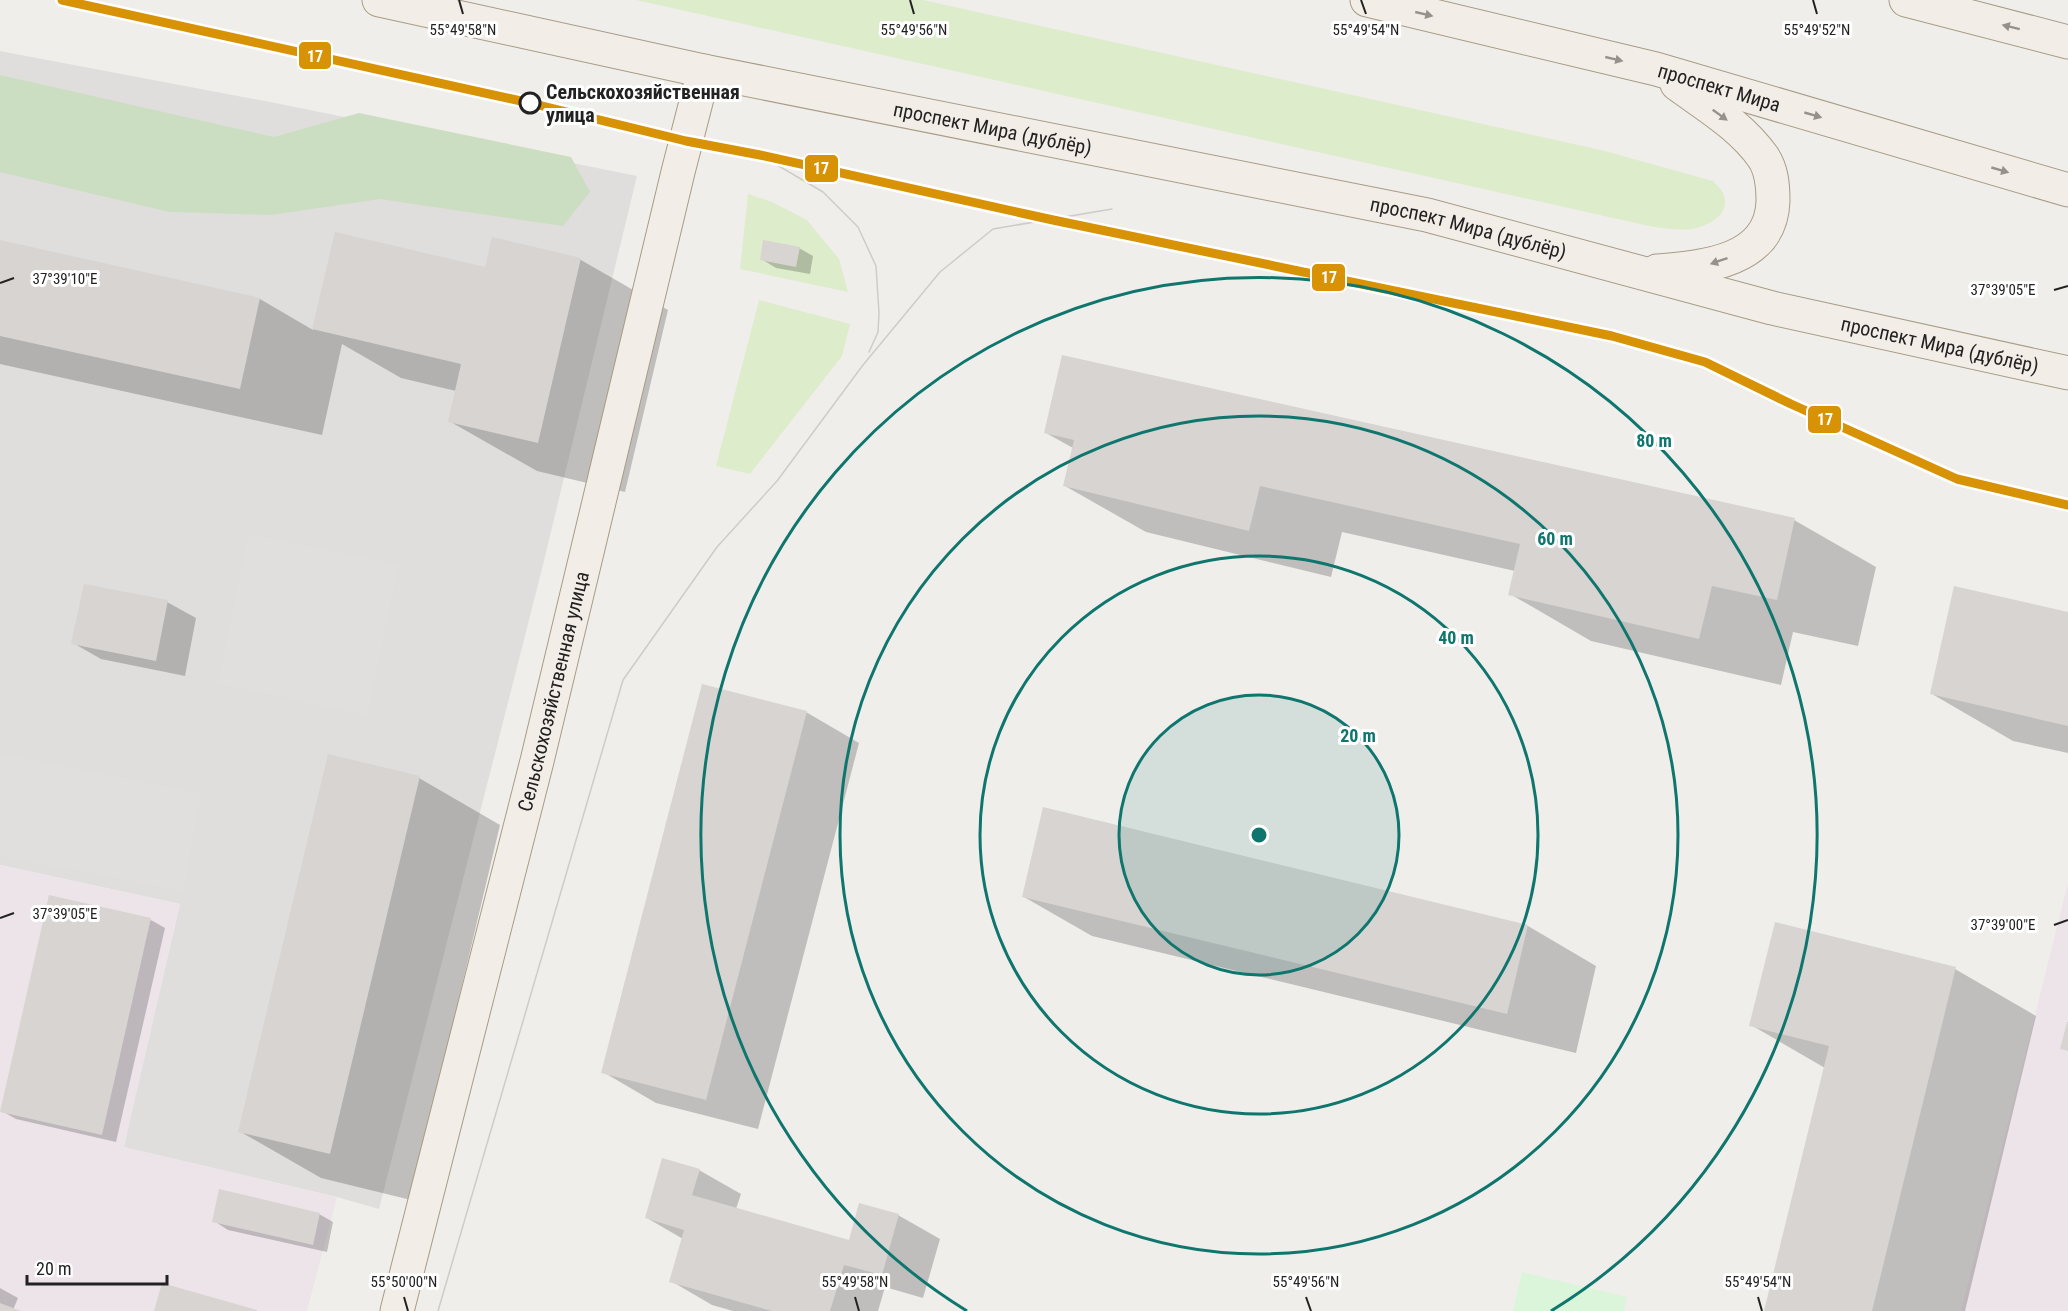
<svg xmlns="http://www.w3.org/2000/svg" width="2068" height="1311" font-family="'Roboto Condensed',sans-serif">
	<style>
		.residential { fill: #dfdedc }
		.industrial { fill: #ede4e9 }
		.grass { fill: #ddeccb }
		.forest { fill: #cbdec1 }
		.park { fill: #daf5da }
		.parking { fill: #e0dfde }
		.shadow { fill: #0003 }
		.building { fill: #d7d4d2 }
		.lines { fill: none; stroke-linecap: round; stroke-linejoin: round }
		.major-casing { stroke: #a79c86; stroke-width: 35 }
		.major { stroke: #f3ede7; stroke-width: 33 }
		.tram { stroke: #ccc; stroke-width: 1.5 }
		.tram-1-casing { stroke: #fff; stroke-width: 14 }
		.tram-1 { stroke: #d79205; stroke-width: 9 }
		.oneway { fill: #95928e }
		.ticks { fill: none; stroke: #222; stroke-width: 2 }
		.ring { fill: none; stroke: #0f766e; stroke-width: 3 }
		.stop-dot { fill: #fff; stroke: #222; stroke-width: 3 }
		.labels { text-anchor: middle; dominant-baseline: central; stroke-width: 6; stroke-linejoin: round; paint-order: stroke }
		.street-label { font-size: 20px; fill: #222; stroke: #fff }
		.stop-label { font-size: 20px; font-weight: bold; fill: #222; stroke: #fff; text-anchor: start }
		.ticks-label { font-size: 15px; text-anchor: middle; fill: #222; stroke: #fff; stroke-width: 6; stroke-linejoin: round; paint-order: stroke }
		.centre { fill: #0f766e; stroke: #fff; stroke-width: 3 }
		.ring-label { font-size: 18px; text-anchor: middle; font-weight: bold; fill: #0f766e; stroke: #fff; stroke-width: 6; stroke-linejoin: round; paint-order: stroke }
		.line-badge { stroke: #fff; stroke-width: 2 }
		.badge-label { font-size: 16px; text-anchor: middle; font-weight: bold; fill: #fff }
	</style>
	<rect width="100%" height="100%" fill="#f0eeeb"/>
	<path class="residential" d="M0,51L275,103L637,176L541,573L379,1209L337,1197L123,1147L180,904L0,865Z"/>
	<g class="industrial">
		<path d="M0,865L180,904L124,1147L337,1197L307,1311H0Z"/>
		<path d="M2068,883V1311H1961Z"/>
	</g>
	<g class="grass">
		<path d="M636,0H923L1601,150L1713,181C1716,185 1723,190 1724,196C1730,215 1708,226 1692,229C1678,231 1663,228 1649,226Z"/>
		<path d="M748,194L772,202L807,220L839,259L848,292L740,269Z"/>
		<path d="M759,300L850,324L842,356L750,474L716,466Z"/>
	</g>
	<path class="forest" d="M0,75L274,137L359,113L571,157L590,192L563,226L380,199L271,215L170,212L0,172Z"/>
	<path class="park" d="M1522,1272L1627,1297L1624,1311H1513Z"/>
	<g class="parking">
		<path d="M249,534L398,565L367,715L218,684Z"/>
		<path d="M0,754L201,793L183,891L0,856Z"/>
	</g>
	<g class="shadow">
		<path d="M336,234L486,269L493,239L581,260L668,310L625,492L537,471L449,421L456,391L401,378L342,344L322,435L0,364V242L260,299L313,330Z"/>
		<path d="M799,248L813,256L810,274L776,268L761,259Z"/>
		<path d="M1046,433L1794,520L1876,567L1858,646L1793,632L1781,685L1591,641L1510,594L1515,571L1342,532L1331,577L1146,532L1065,486L1073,448Z"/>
		<path d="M167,602L196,618L185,676L101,659L73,643Z"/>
		<path d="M2068,614V753L2013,741L1932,694Z"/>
		<path d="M806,712L859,743L758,1129L656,1103L603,1072Z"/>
		<path d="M419,778L500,825L411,1200L321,1178L239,1131Z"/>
		<path d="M1024,897L1528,926L1596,966L1576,1053L1092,936Z"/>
		<path d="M151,920L165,928L116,1142L16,1119L2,1111Z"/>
		<path d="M1955,969L2036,1016L1965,1311H1765L1825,1068L1751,1025Z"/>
		<path d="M699,1170L741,1194L736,1209L850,1242L898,1215L940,1239L923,1298L885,1287L878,1311H733L712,1305L671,1281L683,1239L647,1218Z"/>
		<path d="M319,1214L333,1222L327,1252L228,1230L214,1221Z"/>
		<path d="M0,1288L18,1298L13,1310L17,1311H0Z"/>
	</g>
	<g class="building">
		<path d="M335,232L485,267L492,237L581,258L538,443L448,422L461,364L312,329Z"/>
		<path d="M0,240L260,298L240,389L0,336Z"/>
		<path d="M763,240L800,247L796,267L760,260Z"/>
		<path d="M1062,355L1795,518L1777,600L1712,586L1699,639L1508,595L1520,544L1260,486L1249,531L1063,486L1074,440L1044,433Z"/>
		<path d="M84,584L168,600L156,661L71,644Z"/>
		<path d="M1954,586L2068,612V726L1930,694Z"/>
		<path d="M702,684L807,711L706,1100L601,1073Z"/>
		<path d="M328,754L420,776L330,1154L238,1132Z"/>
		<path d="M1043,807L1528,925L1507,1014L1022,897Z"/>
		<path d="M49,895L151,918L102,1135L0,1112Z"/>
		<path d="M1775,922L1956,967L1872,1311H1764L1829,1046L1749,1026Z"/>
		<path d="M2067,1022H2068V1051L2060,1049Z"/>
		<path d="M662,1158L700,1169L692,1195L849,1240L859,1203L899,1214L882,1275L844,1265L830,1311H772L669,1282L684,1230L645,1218Z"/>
		<path d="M219,1189L320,1213L313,1245L212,1222Z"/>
		<path d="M162,1283L257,1310V1311H154Z"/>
		<path d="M0,1303L21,1311H0Z"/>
	</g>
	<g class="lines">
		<defs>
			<g id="major">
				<path id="s1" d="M379,0L704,71L1427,215L1772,308L2068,373"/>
				<path id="s2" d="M1367,0L1656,69L2068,190"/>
				<path d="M1906,0L2068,42"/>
				<path d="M1657,271C1704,267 1771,262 1773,201C1773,186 1772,170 1763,157C1741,126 1707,106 1677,84"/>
				<path id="s3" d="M397,1311L537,761L678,172L704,71"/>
			</g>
		</defs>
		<use href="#major" class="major-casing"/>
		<use href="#major" class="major"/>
		<g class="tram">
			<path d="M760,155L823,192L858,227L876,266L879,313L878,332L869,352"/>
			<path d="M438,1311L623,680L717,547L777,481L863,365L940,272L993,229L1112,209"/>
		</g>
		<defs>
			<path id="tram-1" d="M62,0L530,103L686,141L760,155L1053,220L1612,336L1705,362L1791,404L1957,479L2068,505"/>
		</defs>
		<use href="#tram-1" class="tram-1-casing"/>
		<use href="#tram-1" class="tram-1"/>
	</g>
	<defs><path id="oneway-solid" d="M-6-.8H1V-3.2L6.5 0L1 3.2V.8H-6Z" transform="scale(1.5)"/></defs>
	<g class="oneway">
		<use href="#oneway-solid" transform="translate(1424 14) rotate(13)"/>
		<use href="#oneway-solid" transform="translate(2011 27) rotate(-166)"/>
		<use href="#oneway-solid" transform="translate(1614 59) rotate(13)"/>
		<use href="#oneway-solid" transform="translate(1720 115) rotate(36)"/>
		<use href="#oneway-solid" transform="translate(1813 115) rotate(16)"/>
		<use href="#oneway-solid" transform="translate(2000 170) rotate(16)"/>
		<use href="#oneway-solid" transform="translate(1719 261) rotate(161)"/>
	</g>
	<path class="ticks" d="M459,0L463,14M910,0L914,14M1361,0L1366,14M1813,0L1817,14M0,283L14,278M2054,290L2068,286M0,918L14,913M2054,925L2068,920M404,1297L408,1311M855,1297L859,1311M1306,1297L1311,1311M1758,1297L1762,1311"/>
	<circle cx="1259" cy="835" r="140" fill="#0f766e" fill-opacity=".12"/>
	<g class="ring">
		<circle cx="1259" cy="835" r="140"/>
		<circle cx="1259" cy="835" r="279"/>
		<circle cx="1259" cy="835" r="419"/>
		<path d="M967 1311A558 558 0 1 1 1551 1311"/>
	</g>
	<circle class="stop-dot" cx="530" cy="103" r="10"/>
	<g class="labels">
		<g class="street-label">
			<text stroke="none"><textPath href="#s2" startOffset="363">проспект Мира</textPath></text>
			<text stroke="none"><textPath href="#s1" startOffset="627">проспект Мира (дублёр)</textPath></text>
			<text stroke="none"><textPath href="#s1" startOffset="1113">проспект Мира (дублёр)</textPath></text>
			<text stroke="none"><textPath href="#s1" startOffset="1599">проспект Мира (дублёр)</textPath></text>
			<text stroke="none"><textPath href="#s3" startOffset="639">Сельскохозяйственная улица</textPath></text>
		</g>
		<g class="stop-label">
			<text x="546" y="92">Сельскохозяйственная<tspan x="546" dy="23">улица</tspan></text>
		</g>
	</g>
	<g class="ticks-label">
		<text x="463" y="35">55°49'58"N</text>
		<text x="914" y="35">55°49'56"N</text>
		<text x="1366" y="35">55°49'54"N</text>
		<text x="1817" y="35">55°49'52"N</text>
		<text x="65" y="284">37°39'10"E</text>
		<text x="2003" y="295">37°39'05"E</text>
		<text x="65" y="919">37°39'05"E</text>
		<text x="2003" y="930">37°39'00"E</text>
		<text x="404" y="1287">55°50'00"N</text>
		<text x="855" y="1287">55°49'58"N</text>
		<text x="1306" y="1287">55°49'56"N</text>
		<text x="1758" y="1287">55°49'54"N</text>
	</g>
	<circle cx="1259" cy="835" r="9" class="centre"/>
	<g class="ring-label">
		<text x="1654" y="447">80 m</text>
		<text x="1555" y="545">60 m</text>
		<text x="1456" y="644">40 m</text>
		<text x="1358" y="742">20 m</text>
	</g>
	<g class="line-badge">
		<rect x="298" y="41" width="34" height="29" rx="6" fill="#d79205"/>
		<rect x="804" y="154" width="35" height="29" rx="6" fill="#d79205"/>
		<rect x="1311" y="263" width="35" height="29" rx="6" fill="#d79205"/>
		<rect x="1807" y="405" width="35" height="29" rx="6" fill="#d79205"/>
	</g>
	<g class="badge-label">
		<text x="315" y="62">17</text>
		<text x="821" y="174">17</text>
		<text x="1329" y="283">17</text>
		<text x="1825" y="425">17</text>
	</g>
	<path d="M27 1275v9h140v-9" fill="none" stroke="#222222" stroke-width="3"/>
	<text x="36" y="1275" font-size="18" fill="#222222" stroke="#ffffff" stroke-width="4.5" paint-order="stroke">20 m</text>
</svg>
